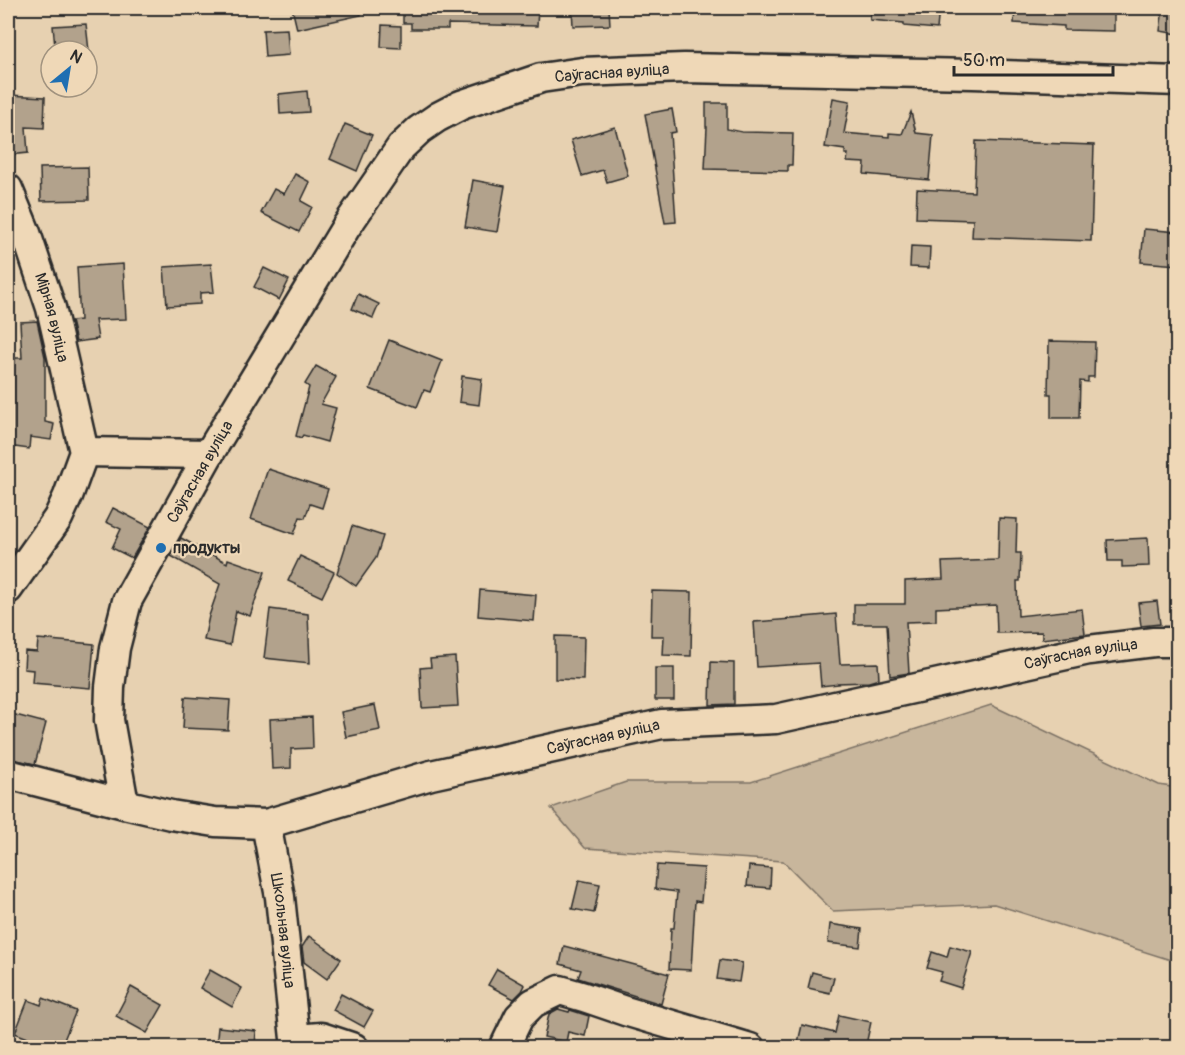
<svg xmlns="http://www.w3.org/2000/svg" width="1185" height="1055" font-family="Pangolin,sans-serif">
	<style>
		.green { fill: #c8b69c; stroke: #7a7064; stroke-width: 1.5 }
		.building { fill: #b2a28c; stroke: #2b2b2b; stroke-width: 1.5 }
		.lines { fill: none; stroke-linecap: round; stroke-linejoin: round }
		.minor-casing { stroke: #2b2b2b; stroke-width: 33 }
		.minor { stroke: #efd8b7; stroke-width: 28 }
		.poi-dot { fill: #1f6fb2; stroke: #efd8b7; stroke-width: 2 }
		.labels { text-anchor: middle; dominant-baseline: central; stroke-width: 4.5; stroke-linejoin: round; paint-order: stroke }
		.street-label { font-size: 16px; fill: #2b2b2b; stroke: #efd8b7 }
		.poi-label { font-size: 16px; font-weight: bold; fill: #2b2b2b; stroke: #efd8b7; text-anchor: start }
	</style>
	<rect width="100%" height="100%" fill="#e7d1b1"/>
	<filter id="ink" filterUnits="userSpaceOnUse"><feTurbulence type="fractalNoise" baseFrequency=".0167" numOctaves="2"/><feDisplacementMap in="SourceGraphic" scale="12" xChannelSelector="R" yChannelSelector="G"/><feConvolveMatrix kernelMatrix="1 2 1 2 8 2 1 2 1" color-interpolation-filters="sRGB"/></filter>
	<g filter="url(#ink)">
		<path class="green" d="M991,705L1159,785L1177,788V962L994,904L833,911L783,861L585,848L551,808L626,782H751Z"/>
		<g class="building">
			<path d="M292,8H360L361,15L297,29Z"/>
			<path d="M403,8H538L537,26L448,24V29H411V23H403Z"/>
			<path d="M572,8H609L610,25L573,26Z"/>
			<path d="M871,8H939L937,29L904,26V23L870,20Z"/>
			<path d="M1015,8H1114V31L1064,30V26L1014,23Z"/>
			<path d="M1163,8H1178V34L1160,31Z"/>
			<path d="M86,24L89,51H68V46L55,47L53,26Z"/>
			<path d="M382,25L401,26V48L381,47Z"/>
			<path d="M287,29L289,55L265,57L263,30Z"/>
			<path d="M307,91L309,112L280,114L279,94Z"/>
			<path d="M8,95L45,97L44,128L26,127L28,153L9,155L8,137Z"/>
			<path d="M833,98L850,101L844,133L889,137V133L902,134L911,112L916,133L933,135L929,180L864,174L865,163L847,162L848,154H845V150L825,147Z"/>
			<path d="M706,103H727V129L742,132L793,133L792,165H788V171L705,169L707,127H706Z"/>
			<path d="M672,109L676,132L670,133L676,222L665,223L645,114Z"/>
			<path d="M345,124L372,135L357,171L330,159Z"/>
			<path d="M615,127L628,176L607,182L603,170L582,176L571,140Z"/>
			<path d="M976,141L1094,145L1091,241L972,237L973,220L916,218L917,189L974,192Z"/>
			<path d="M88,167L89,200L41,201L40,168Z"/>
			<path d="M295,174L310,182L301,201L312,207L299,232L261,213L274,189L284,194Z"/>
			<path d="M473,180L505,186L497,232L465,227Z"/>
			<path d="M1144,229L1178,232V265L1141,262Z"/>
			<path d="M911,246L930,247L929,268L910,267Z"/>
			<path d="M123,264L126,319L95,320L98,339L76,342L71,321L80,320L77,267Z"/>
			<path d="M211,264L214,292L200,293V304L167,306L164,267Z"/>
			<path d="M264,268L289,280L279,300L254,287Z"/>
			<path d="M358,294L379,304L373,318L352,309Z"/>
			<path d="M37,321L45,357V422L54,424L51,440L30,437L29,449L8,446V358H22L20,322Z"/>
			<path d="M389,340L442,361L430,392L424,390L417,407L370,389Z"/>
			<path d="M1049,341L1095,342L1094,377H1088V382L1080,381L1079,418H1051V394H1048Z"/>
			<path d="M316,366L336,377L321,404L336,408L327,442L303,435L301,438L296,436L309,387L305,384Z"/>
			<path d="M462,376L482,379L479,405L459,402Z"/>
			<path d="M268,469L328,489L322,508L310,504L305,518L300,517L294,534L251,519Z"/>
			<path d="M113,508L150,527L132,558L112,548L121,529L106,522Z"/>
			<path d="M999,518L1017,519L1016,553H1021L1020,581H1017L1018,616L1082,609L1085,634L1042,639V632L997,633L996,605L936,608V621L906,622L909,673L890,676L887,624H854V604H905V581L943,579L942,562L998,560Z"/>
			<path d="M352,526L383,536L376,558L356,586L337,573Z"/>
			<path d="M181,538L227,563L228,559L265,572L250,616L236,611L230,645L204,640L209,616L220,584L171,556Z"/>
			<path d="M1148,538L1149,566L1122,567V561H1108L1107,540Z"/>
			<path d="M300,556L334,572L322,597L288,581Z"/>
			<path d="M480,590L536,595L534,621L478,616Z"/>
			<path d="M652,591L692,592L691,656L663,655L664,636H651Z"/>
			<path d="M1157,601L1160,624L1141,626L1138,603Z"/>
			<path d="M270,609L308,614L310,663L264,658Z"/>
			<path d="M836,614L840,664L878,663L879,679L869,682L838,683L839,684L821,686L819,663L757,667L754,622L804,618V617Z"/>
			<path d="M555,636L584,637L583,680L555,679Z"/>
			<path d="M38,639L94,644L90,688L32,683L33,670L24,669L25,651L37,652Z"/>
			<path d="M455,657L458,706L422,708L420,668L431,667L430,659Z"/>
			<path d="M711,662L734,663V704L710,705Z"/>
			<rect x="655" y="668" width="19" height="32"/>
			<path d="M185,697L230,700L228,730L183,728Z"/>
			<path d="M375,705L380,730L346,737L341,712Z"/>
			<path d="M8,713L46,723L35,764L8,758Z"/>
			<path d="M312,717L313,748L291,749V768L272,769L270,719Z"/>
			<path d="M657,865L704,868L701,902L695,901L691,970L669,969L671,928H674L677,892L655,889Z"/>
			<path d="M749,866L771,868L770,888L747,886Z"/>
			<path d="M579,880L600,884L594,913L572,909Z"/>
			<path d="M830,924L862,929L860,947L828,943Z"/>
			<path d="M309,936L341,959L327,979L304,962L302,947Z"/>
			<path d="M564,946L669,974L661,1004L578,978L581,970L560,964Z"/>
			<path d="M950,946L972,952L961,988L939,981L942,972L927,968L932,952L947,957Z"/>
			<path d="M720,960L742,963L739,982L717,979Z"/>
			<path d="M497,969L525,985L522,991L514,999L488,985Z"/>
			<path d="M210,970L242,988L232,1007L200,988Z"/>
			<path d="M812,972L834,978L830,993L808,988Z"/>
			<path d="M131,987L163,1005L147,1033L116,1016Z"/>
			<path d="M341,994L373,1011L364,1027L333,1010Z"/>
			<path d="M43,998L76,1011L61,1047H51L15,1033L28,1000L41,1005Z"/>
			<path d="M558,1009L569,1012L570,1010L589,1016L585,1036L568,1032L566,1042L544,1037L549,1014Z"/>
			<path d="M839,1015L871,1022L867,1040L869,1041V1047H797L802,1025L835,1033Z"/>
			<path d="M218,1027L256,1031L255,1047H216Z"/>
		</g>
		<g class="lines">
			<defs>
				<g id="minor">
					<path id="s1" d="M1178,81L973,74L684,68L582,72L541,78L461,105L438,117L419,130L401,147L346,227L209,454L127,601L115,648L110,687L109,720L124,804L171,815L215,822L266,824L431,775L662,724L776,719L1089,650L1154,642H1178"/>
					<path id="s2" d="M8,189L26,233L51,308L84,452L68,496L58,518L8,589"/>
					<path d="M84,452L209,454"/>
					<path d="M8,774L124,804"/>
					<path id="s3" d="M266,824L280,897L296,1048"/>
					<path d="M296,1039L321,1037L354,1048"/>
					<path d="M504,1048L519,1017L533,1003L560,990L584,997L625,1011L750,1048"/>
				</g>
			</defs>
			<use href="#minor" class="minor-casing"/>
			<use href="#minor" class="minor"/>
		</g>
	</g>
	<circle class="poi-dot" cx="161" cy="548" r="6"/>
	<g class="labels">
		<g class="street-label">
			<text transform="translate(612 73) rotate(-4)">Саўгасная вуліца</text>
			<text stroke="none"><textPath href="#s2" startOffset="136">Мірная вуліца</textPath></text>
			<text transform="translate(200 472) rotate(-60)">Саўгасная вуліца</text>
			<text stroke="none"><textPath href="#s1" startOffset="2511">Саўгасная вуліца</textPath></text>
			<text stroke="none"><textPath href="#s1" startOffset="2025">Саўгасная вуліца</textPath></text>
			<text stroke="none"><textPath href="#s3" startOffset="108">Школьная вуліца</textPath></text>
		</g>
		<g class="poi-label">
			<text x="173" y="548">продукты</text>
		</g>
	</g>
	<rect width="1185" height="1055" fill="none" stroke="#efd8b7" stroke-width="30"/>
	<rect x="15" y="15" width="1155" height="1025" fill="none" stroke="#2b2b2b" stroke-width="2" filter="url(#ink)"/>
	<g transform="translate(69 69) rotate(30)"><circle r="28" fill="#efd8b7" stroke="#a1937f" stroke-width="1.5"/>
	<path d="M0-4.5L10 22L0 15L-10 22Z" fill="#1f6fb2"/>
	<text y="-9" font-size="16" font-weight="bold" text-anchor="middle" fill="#2b2b2b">N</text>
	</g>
	<path d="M954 66v9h159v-9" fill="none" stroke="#2b2b2b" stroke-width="3"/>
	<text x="963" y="66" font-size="18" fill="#2b2b2b" stroke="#efd8b7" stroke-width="4.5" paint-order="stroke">50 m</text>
</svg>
